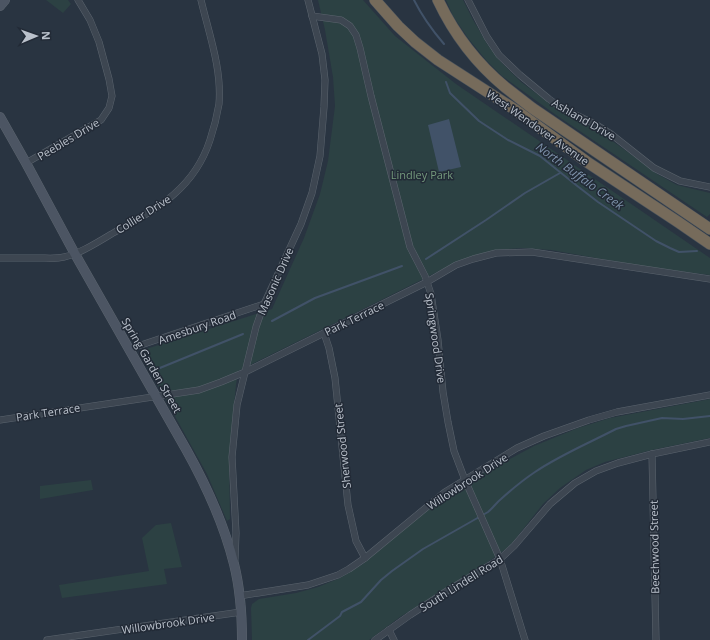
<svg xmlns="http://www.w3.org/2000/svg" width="710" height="640" font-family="'Open Sans',sans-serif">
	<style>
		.green { fill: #2c4143 }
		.water { fill: #415268 }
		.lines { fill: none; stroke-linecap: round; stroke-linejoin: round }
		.stream { stroke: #415268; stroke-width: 2 }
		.street-casing { stroke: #5b646e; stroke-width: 7 }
		.secondary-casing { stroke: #5b646e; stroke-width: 10 }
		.highway-casing { stroke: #48515b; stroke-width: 12 }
		.street { stroke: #3d4651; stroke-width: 6 }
		.secondary { stroke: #4c5563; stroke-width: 9 }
		.highway { stroke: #766b5b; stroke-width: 11 }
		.labels { text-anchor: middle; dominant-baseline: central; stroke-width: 3; stroke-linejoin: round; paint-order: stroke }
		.street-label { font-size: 11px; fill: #bac1cb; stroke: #222a36 }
		.park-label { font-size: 11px; fill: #74997c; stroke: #222a36 }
		.water-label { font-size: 12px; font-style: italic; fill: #7e92aa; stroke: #222a36 }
	</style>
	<rect width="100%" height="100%" fill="#293441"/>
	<g class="green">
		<path d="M46,0H68L71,4L63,13Z"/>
		<path d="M318,0H363L395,36L456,84L710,258V275L652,268L551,250L522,248L497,250L453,264L345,318L238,371L236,385L229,457L230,519L227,521L207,474L142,357V354L146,349L272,309L304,238L320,194L328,161L335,106L333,77L325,30Z"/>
		<path d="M446,0H463L472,18L487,44L500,61L521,82L560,111L593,128L618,145L636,158L657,174L677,185L710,193V214L707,217L556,115L502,76L486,60L468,38L453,16Z"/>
		<path d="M710,399V438L652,450L605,462L586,470L560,488L543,504L513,542L506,549L485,564L400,617L369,640H252L251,608L252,604L259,599L296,593L318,587L340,578L363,564L426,511L457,489L478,476L534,446L578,428L610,418Z"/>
		<path d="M91,480L93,490L40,499V486Z"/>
		<path d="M171,523L182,567L164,569L167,584L62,598L59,585L149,571L142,538L156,525Z"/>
	</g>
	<path class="water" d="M449,119L461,167L439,172L428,125Z"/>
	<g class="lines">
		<g class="stream">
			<path d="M414,0C422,16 432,30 444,44"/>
			<path d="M446,82L450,93L479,121L508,140L540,156L576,185L598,202L656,241L670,248L679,252L697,251"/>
			<path d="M426,259L486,220L525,193L560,173"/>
			<path d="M272,321L315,298L402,266"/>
			<path d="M155,370L243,334"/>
			<path d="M308,640L340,616L342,612L361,602L381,580L392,571L423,549L488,512C493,508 496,503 501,499C511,490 523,480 535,472C560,455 589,443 616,429L626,426L662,418L683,419L710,416"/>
		</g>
		<defs>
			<g id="street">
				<path d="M468,0L487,37L499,55L520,75L549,99L563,109L595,124L611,134L654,168L680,181L710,187"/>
				<path d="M312,16L341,20L350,26L356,35L360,48L371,96L410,247L425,276L431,294L438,340L443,392L448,422L454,451L465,480L500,559L525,640"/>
				<path d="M26,163L101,120L109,108L112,96L109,79L99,42L90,20L78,0"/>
				<path d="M0,258C13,258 26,258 39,258C47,258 56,259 64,257C82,253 99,241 115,232C158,208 194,189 210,140C214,128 217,116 219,104C222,69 209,34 201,0"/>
				<path d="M324,333L329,348L335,378L348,505L356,541L365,558"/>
				<path d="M129,349L264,304"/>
				<path d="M0,420L199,390L221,382L245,372L427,282L456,265L473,259L496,253L532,252L710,279"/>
				<path d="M652,454L656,640"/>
				<path d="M235,559L236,533L232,457L237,405L256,327L264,304L301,224L312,193L320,156L324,107L325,80L322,54L308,0"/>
				<path d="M239,596L308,585L338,575L349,569L365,558L445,492L517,448L544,436L589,420L617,412L710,395"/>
				<path d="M389,630L394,640"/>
				<path d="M47,640L241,612"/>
				<path d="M375,640L410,615L450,589L500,559L514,546L550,504L575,483L596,471L618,463L652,454L710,442"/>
			</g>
			<g id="secondary">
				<path d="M0,6L5,0"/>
				<path d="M0,117L26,163L75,254L187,451C207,487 224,524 234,564C240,588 242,615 242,640"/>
			</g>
			<g id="highway">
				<path d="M375,0L398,26L415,42L438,60L514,109L587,162L678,222L710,244"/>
				<path d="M438,0C454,34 476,63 505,87C514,94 523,101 532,108L710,229"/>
			</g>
		</defs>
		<use href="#street" class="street-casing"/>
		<use href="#secondary" class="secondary-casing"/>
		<use href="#highway" class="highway-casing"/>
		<use href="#street" class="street"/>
		<use href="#secondary" class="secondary"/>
		<use href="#highway" class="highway"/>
	</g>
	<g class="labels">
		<g class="street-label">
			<text transform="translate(584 119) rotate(30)">Ashland Drive</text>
			<text transform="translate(538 127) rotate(35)">West Wendover Avenue</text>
			<text transform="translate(68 139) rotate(-31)">Peebles Drive</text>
			<text transform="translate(143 214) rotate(-32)">Collier Drive</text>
			<text transform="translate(275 281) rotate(-66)">Masonic Drive</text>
			<text transform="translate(354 318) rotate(-26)">Park Terrace</text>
			<text transform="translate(197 327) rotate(-19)">Amesbury Road</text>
			<text transform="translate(436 338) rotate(82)">Springwood Drive</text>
			<text transform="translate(152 365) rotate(60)">Spring Garden Street</text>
			<text transform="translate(48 412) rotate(-9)">Park Terrace</text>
			<text transform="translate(342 446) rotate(-96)">Sherwood Street</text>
			<text transform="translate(467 481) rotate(-33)">Willowbrook Drive</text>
			<text transform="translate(654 547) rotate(-91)">Beechwood Street</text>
			<text transform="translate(461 583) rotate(-32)">South Lindell Road</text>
			<text transform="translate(168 623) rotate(-8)">Willowbrook Drive</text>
		</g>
		<g class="park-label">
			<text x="422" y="174">Lindley Park</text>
		</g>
		<g class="water-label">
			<text transform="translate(580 176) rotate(36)">North Buffalo Creek</text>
		</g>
	</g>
	<g transform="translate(36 36) rotate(88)" stroke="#222a36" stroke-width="3" paint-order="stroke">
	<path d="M0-3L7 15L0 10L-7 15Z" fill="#bac1cb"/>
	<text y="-6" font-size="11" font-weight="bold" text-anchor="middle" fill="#bac1cb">N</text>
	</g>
</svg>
